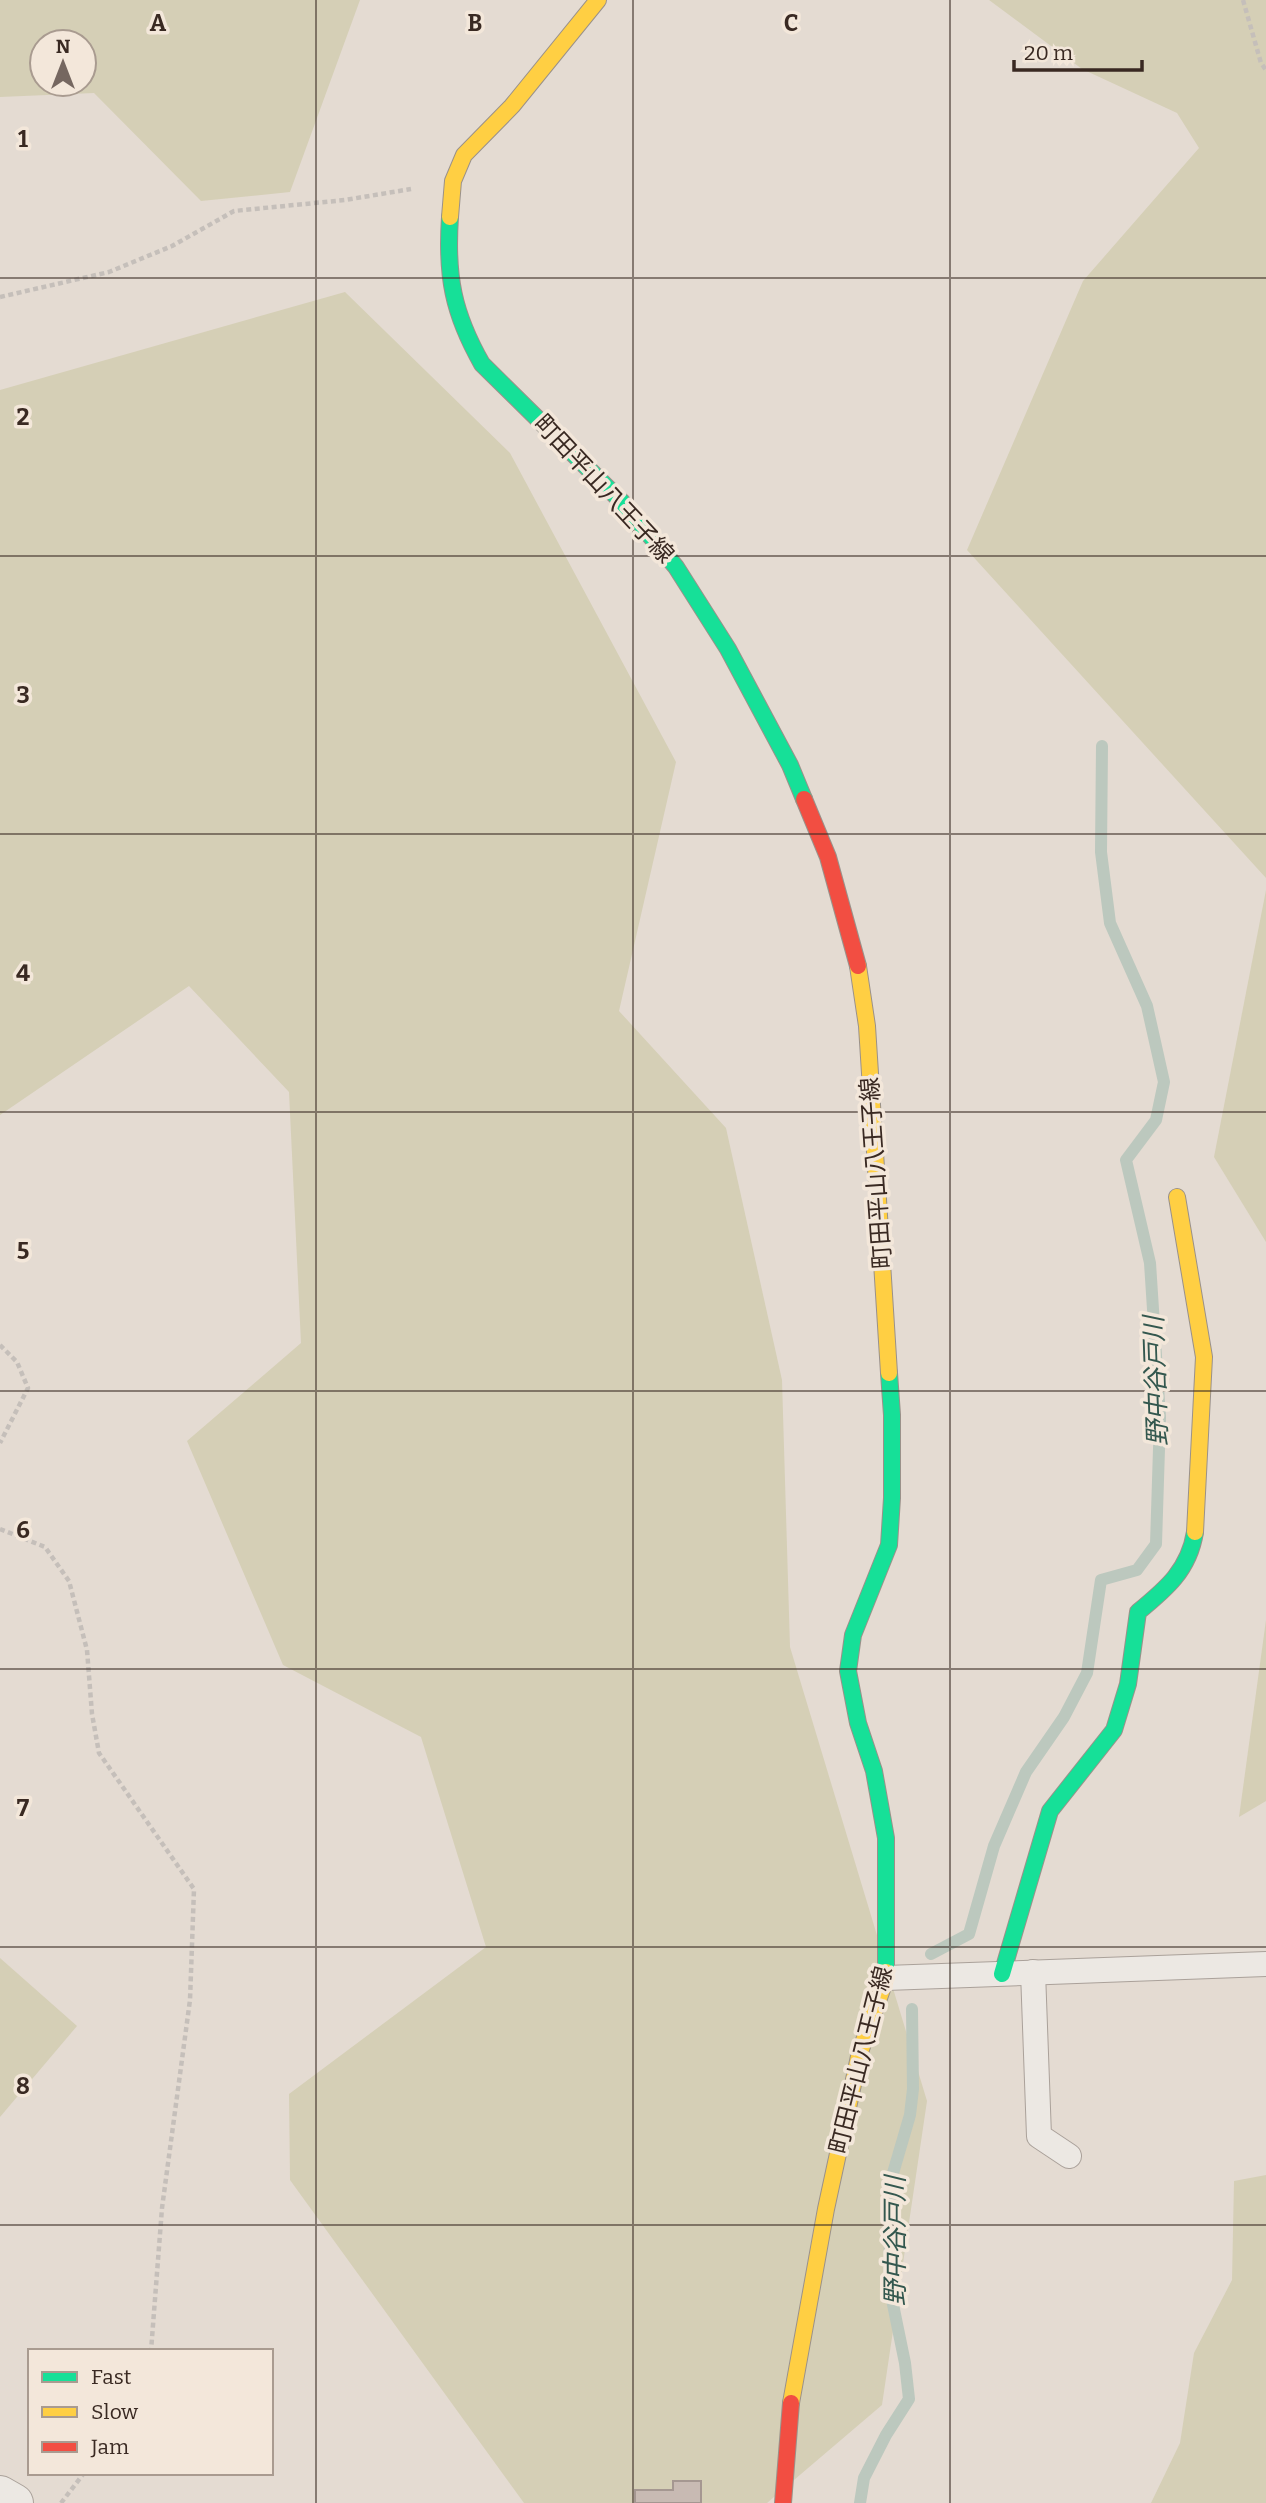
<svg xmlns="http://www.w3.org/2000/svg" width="1266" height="2503" font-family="Bitter,'Noto Sans JP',serif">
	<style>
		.green { fill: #d5cfb6; fill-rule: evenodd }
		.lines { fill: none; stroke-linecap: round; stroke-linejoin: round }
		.stream { stroke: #bcc8be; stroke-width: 12 }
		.building { fill: #c8bab3; stroke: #a59791; stroke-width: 2 }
		.lane-casing { stroke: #aaa19a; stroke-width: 26 }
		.street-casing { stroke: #aaa19a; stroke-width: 40 }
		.fast-casing { stroke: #9a918a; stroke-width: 18 }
		.slow-casing { stroke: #9a918a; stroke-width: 18 }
		.jam-casing { stroke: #9a918a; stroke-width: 18 }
		.path { stroke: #c5bfba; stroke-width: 4.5; stroke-dasharray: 5 3.5; stroke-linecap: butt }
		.lane { stroke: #ece8e3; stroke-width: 24 }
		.street { stroke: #ece8e3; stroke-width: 38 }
		.fast { stroke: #16e098; stroke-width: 16 }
		.slow { stroke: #ffcf43; stroke-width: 16 }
		.jam { stroke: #f24e42; stroke-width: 16 }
		.grid { fill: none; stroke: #392922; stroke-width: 2; stroke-opacity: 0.55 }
		.labels { text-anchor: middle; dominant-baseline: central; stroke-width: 7; stroke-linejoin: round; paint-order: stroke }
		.street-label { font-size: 24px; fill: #392922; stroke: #f3e7da }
		.water-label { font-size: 26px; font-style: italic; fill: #33574e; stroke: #f3e7da }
		.grid-label { font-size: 23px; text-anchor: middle; font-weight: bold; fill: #392922; stroke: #f3e7da; stroke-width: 7; stroke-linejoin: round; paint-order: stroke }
	</style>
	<rect width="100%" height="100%" fill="#e4dbd2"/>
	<g class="green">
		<path d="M0,0H360L290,192L201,201L94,93L0,97ZM42,42H84V84H42Z"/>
		<path d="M989,0H1266V878L967,550L1083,281L1199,148L1177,113L1082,69Z"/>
		<path d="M345,292L510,453L676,762L619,1011L726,1128L782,1380L790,1647L927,2101L882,2405L767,2503H524L290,2180L289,2094L486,1947L421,1737L283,1665L187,1441L301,1343L289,1092L189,986L0,1115V390Z"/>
		<path d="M1266,890V1242L1214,1157Z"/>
		<path d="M1266,1620V1801L1239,1817Z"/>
		<path d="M0,1958L77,2026L0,2117Z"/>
		<path d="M1266,2175V2503H1151L1180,2443L1194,2353L1232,2280L1234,2181Z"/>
	</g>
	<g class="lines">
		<g class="stream">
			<path d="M931,1954L969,1934L994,1846L1026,1772L1064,1717L1087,1673L1101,1580L1137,1570L1156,1544L1160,1417L1150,1263L1126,1160L1156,1120L1164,1082L1147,1006L1110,923L1101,852L1102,746"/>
			<path d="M860,2503L864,2478L886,2435L909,2399L905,2363L889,2285L891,2180L910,2115L913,2089L912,2009"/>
		</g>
	</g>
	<path class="building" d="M673,2481H701V2503H635V2490H673Z"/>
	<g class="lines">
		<defs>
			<g id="lane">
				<path d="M1033,1972L1039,2136L1069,2156"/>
				<path d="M886,1978L1266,1964"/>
			</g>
			<path id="street" d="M0,2495L14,2503"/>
			<g id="fast">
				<path d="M450,217C446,276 453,313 482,364L622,502L676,567L728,649L790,765L804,799"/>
				<path d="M886,1972V1838L874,1771L858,1723L848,1671L853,1635L889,1545L892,1498V1415L889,1373"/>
				<path d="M1002,1974L1050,1811L1114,1730L1128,1684L1138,1612C1166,1589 1189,1570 1195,1532"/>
			</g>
			<g id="slow">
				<path d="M450,217L453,181L464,155L512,106L598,0"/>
				<path d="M858,966L867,1026L889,1373"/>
				<path d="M1177,1197L1204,1357L1195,1532"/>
				<path d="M791,2403L826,2209L860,2052L886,1978V1972"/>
			</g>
			<g id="jam">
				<path d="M804,799L828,857L858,966"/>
				<path d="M783,2503L791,2403"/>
			</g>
		</defs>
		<use href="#lane" class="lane-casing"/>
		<use href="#street" class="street-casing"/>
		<use href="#fast" class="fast-casing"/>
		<use href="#slow" class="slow-casing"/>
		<use href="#jam" class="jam-casing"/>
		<g class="path">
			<path d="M1243,0L1261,63L1266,70"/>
			<path d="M0,297L109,272L172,246L234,211L345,200L411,189"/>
			<path d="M0,1345L17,1362L28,1388L0,1443"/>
			<path d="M0,1529L45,1547L69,1581L87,1650L92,1714L99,1753L194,1889L190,2000L162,2208L151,2351"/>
			<path d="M61,2503L84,2473"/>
		</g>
		<use href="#lane" class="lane"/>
		<use href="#street" class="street"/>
		<use href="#fast" class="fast"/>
		<use href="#slow" class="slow"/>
		<use href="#jam" class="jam"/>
	</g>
	<path class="grid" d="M316,0V2503M633,0V2503M950,0V2503M0,278H1266M0,556H1266M0,834H1266M0,1112H1266M0,1391H1266M0,1669H1266M0,1947H1266M0,2225H1266"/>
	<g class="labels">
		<g class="street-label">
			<text transform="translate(604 489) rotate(47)">町田平山八王子線</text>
			<text transform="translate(876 1173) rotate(-94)">町田平山八王子線</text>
			<text transform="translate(861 2060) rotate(-76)">町田平山八王子線</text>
		</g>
		<g class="water-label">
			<text transform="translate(1156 1381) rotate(-92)">野中谷戸川</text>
			<text transform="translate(895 2241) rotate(-90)">野中谷戸川</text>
		</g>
	</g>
	<g class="grid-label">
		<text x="158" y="31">A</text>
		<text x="475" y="31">B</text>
		<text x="791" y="31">C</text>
		<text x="23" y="147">1</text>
		<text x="23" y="425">2</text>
		<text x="23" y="703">3</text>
		<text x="23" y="981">4</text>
		<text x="23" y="1259">5</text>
		<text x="23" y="1538">6</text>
		<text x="23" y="1816">7</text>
		<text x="23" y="2094">8</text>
	</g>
	<rect x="28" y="2349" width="245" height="126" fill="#f3e7da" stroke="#a99b90" stroke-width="2"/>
	<rect x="42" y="2372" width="35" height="10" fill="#16e098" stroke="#a99b90" stroke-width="2"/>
	<text x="91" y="2384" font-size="21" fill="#392922">Fast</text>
	<rect x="42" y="2407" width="35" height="10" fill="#ffcf43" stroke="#a99b90" stroke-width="2"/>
	<text x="91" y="2419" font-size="21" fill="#392922">Slow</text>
	<rect x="42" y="2442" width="35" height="10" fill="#f24e42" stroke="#a99b90" stroke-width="2"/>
	<text x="91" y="2454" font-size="21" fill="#392922">Jam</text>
	<g transform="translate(63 63)"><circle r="33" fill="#f3e7da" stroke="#a99b90" stroke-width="2"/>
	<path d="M0-5L12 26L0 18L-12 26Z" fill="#756760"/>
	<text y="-10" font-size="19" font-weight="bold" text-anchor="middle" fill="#392922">N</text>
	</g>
	<path d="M1014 60v10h128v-10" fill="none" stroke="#392922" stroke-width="3.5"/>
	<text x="1024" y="60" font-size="21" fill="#392922" stroke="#f3e7da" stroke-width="5" paint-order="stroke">20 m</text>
</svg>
